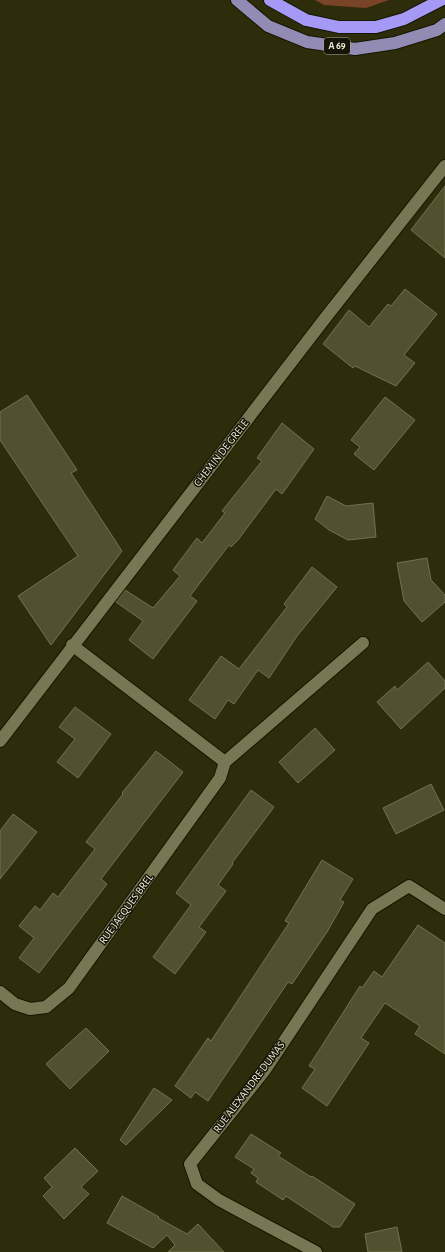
<svg xmlns="http://www.w3.org/2000/svg" width="445" height="1252" font-family="'Alegreya Sans',sans-serif">
	<style>
		.green { fill: #784326 }
		.building { fill: #51512f; stroke: #72724f }
		.lines { fill: none; stroke-linecap: round; stroke-linejoin: round }
		.street-casing { stroke: #151500; stroke-width: 14 }
		.primary-casing { stroke: #151500; stroke-width: 14 }
		.highway-casing { stroke: #151500; stroke-width: 14 }
		.street { stroke: #777754; stroke-width: 12 }
		.primary { stroke: #928cb5; stroke-width: 12 }
		.highway { stroke: #a49af6; stroke-width: 12 }
		.labels { text-anchor: middle; dominant-baseline: central; stroke-width: 3; stroke-linejoin: round; paint-order: stroke }
		.shield { fill: #151407; stroke: #acac9a; stroke-width: 1 }
		.shield-label { font-size: 10px; font-weight: bold; fill: #ecedd9 }
		.street-label { font-size: 11px; fill: #ecedd9; stroke: #151407 }
	</style>
	<rect width="100%" height="100%" fill="#2e2d0b"/>
	<path class="green" d="M315,0H389L366,8L324,5Z"/>
	<g class="building">
		<path d="M445,186V258L411,230Z"/>
		<path d="M405,289L437,314L404,355L415,363L396,386L355,366L353,368L323,344L349,310L369,327L388,304L391,306Z"/>
		<path d="M27,395L77,470L71,473L122,551L51,645L18,596L78,556L0,440V412Z"/>
		<path d="M385,397L415,420L374,470L354,454L360,447L351,440Z"/>
		<path d="M282,423L314,449L282,494L276,489L238,540L231,547L229,545L190,596L197,601L153,659L129,640L143,621L116,602L125,590L153,608L180,576L173,570L197,538L202,543L225,513L222,511L262,461L257,458Z"/>
		<path d="M327,496L346,506L373,503L376,537L348,540L329,530L315,519Z"/>
		<path d="M427,558L431,580L445,595V602L422,622L404,601L397,563Z"/>
		<path d="M312,567L337,587L297,636L269,678L258,670L234,704L228,700L215,719L189,700L221,656L239,669L287,607L284,604Z"/>
		<path d="M428,662L445,681V688L401,729L377,702L395,686L397,690Z"/>
		<path d="M75,707L111,734L78,778L57,762L75,739L59,727Z"/>
		<path d="M315,728L335,750L298,783L279,762Z"/>
		<path d="M156,751L183,772L101,879L107,884L39,973L19,958L34,938L19,926L35,906L40,910L53,893L58,897L95,849L86,842L123,794L122,793Z"/>
		<path d="M431,784L444,810L396,834L383,808Z"/>
		<path d="M251,790L274,807L232,863L233,864L218,885L226,891L199,927L206,932L175,974L153,957L191,905L176,893Z"/>
		<path d="M13,814L37,832L0,879V831Z"/>
		<path d="M322,860L353,879L340,900L344,902L327,932L292,984L288,982L208,1101L195,1092L191,1098L175,1086L208,1038L211,1041L289,923L285,921Z"/>
		<path d="M418,925L445,943V1054L415,1034L420,1026L385,1003L361,1038L369,1043L327,1106L302,1088L315,1069L309,1066L360,986L362,988L374,971L382,977Z"/>
		<path d="M86,1028L109,1051L70,1089L46,1064Z"/>
		<path d="M154,1088L172,1100L126,1145L120,1140Z"/>
		<path d="M251,1134L281,1153L278,1156L311,1177L312,1176L355,1204L340,1227H333L286,1196L283,1200L256,1182L258,1178L251,1173L254,1169L235,1157Z"/>
		<path d="M75,1148L98,1171L81,1187L89,1194L64,1219L43,1196L52,1187L44,1178Z"/>
		<path d="M122,1196L159,1217L158,1218L187,1234L198,1224L224,1252H168L175,1245L167,1235L153,1248L107,1223Z"/>
		<path d="M397,1227L402,1252H368L365,1234Z"/>
	</g>
	<g class="lines">
		<defs>
			<g id="street">
				<path d="M72,645L225,762"/>
				<path d="M0,741L326,317L445,166"/>
				<path d="M0,992L15,1004L30,1009L46,1007L69,988L220,778L225,762L363,643"/>
				<path d="M316,1252L219,1200L197,1184L190,1164L265,1070L372,909L409,886L445,909"/>
			</g>
			<path id="primary" d="M237,0L268,26L307,42L355,49L395,43L437,30L445,24"/>
			<path id="highway" d="M270,0L306,20L339,27H376L404,19L441,0"/>
		</defs>
		<use href="#street" class="street-casing"/>
		<use href="#primary" class="primary-casing"/>
		<use href="#highway" class="highway-casing"/>
		<use href="#street" class="street"/>
		<use href="#primary" class="primary"/>
		<use href="#highway" class="highway"/>
	</g>
	<g class="labels">
		<rect class="shield" x="324" y="38" width="26" height="16" rx="3"/>
		<g class="shield-label">
			<text x="337" y="46">A 69</text>
		</g>
		<g class="street-label">
			<text transform="translate(221 453) rotate(-52)">CHEMIN DE GRELE</text>
			<text transform="translate(126 909) rotate(-54)">RUE JACQUES BREL</text>
			<text transform="translate(249 1087) rotate(-53)">RUE ALEXANDRE DUMAS</text>
		</g>
	</g>
</svg>
